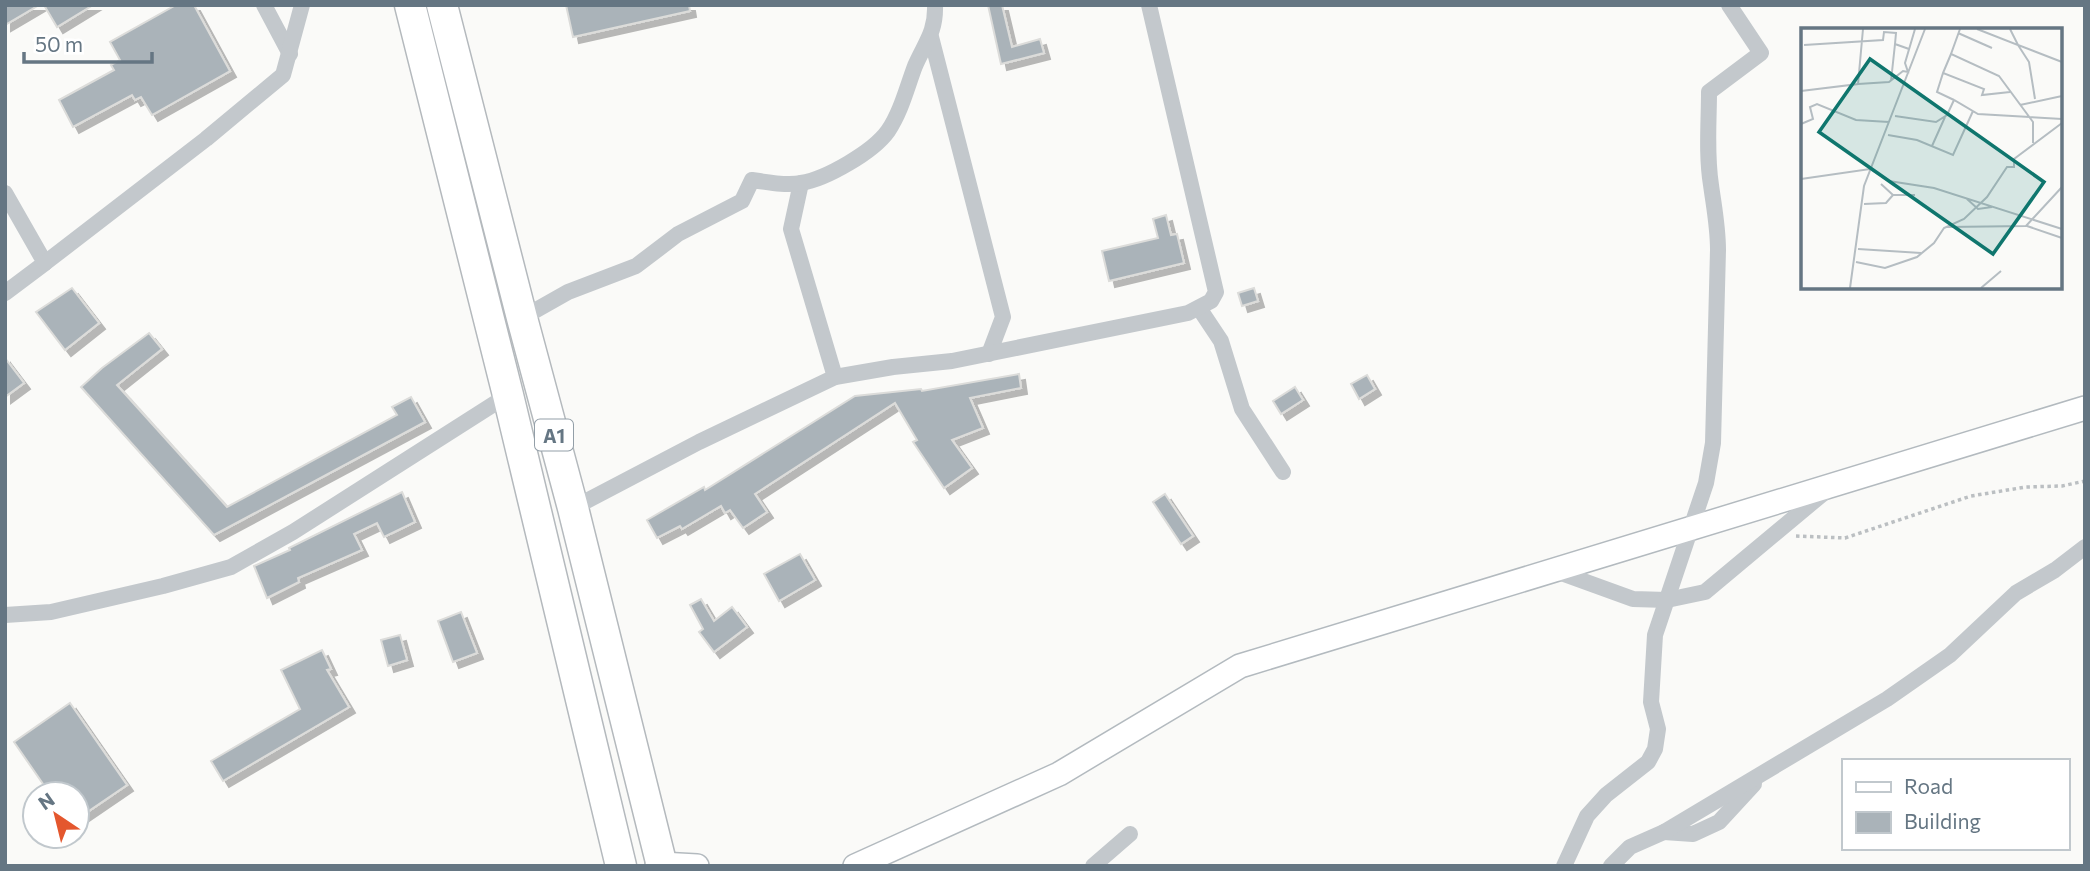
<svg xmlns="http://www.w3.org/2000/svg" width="2090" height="871" font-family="Commissioner,sans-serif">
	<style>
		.building { fill: #aab3b9; stroke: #dcdcda; stroke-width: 2; filter: url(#shadow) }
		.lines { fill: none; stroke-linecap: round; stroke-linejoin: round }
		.secondary-casing { stroke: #b3babf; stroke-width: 26 }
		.highway-casing { stroke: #b4b9bd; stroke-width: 33 }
		.path { stroke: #bbbfc2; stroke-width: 3.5; stroke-dasharray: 3.5 3.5; stroke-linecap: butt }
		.street { stroke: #c3c8cc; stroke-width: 16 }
		.secondary { stroke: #fff; stroke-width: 23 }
		.highway { stroke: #fff; stroke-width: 30 }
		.labels { text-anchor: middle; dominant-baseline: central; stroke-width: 7; stroke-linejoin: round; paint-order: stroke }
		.shield { fill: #fff; stroke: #939fa8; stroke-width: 2 }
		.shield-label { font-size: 19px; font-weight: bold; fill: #657683 }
		.inset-road { fill: none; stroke: #b5bdc2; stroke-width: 2 }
		.view { fill: #0f766e; fill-opacity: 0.15; stroke: #0f766e; stroke-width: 3.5 }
		.inset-edge { fill: none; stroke: #657683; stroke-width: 3.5 }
	</style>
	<defs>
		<filter id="shadow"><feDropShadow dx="6" dy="6" stdDeviation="0" flood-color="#0004"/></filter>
	</defs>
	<rect width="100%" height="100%" fill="#fafaf8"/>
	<g class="building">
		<path d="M5,5H39L5,25Z"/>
		<path d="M44,5H93L57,27Z"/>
		<path d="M176,5H194L230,71L152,115L141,97L135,100L132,95L73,127L59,100L114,70L111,65L120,60L110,42Z"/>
		<path d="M566,5H689L690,11L573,37Z"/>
		<path d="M988,5H1002L1012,47L1040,39L1044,53L1001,64Z"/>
		<path d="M1166,215L1171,235L1177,234L1184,263L1109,281L1102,251L1158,238L1153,219Z"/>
		<path d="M72,288L99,323L65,350L36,312Z"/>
		<path d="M1254,288L1258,301L1242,306L1238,293Z"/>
		<path d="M149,333L162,349L117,385L227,507L397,415L392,407L411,397L425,422L214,535L81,387L102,368Z"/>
		<path d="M5,358L24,383L5,397Z"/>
		<path d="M1019,374L1021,388L970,398L983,428L952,440L972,468L944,488L913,442L917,440L895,403L755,494L767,512L743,528L730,510L725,513L721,506L682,529L680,526L657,538L647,520L704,487L705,490L855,396L921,389L922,391Z"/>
		<path d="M1367,375L1375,389L1359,399L1351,384Z"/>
		<path d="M1295,387L1303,400L1281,414L1273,401Z"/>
		<path d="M402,492L415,522L384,537L377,523L354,534L362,550L298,578L299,582L267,598L254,566L290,550L289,548Z"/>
		<path d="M1165,494L1193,536L1181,544L1153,502Z"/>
		<path d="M800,554L815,580L779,601L764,574Z"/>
		<path d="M701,599L714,621L732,607L747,627L714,652L699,632L703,629L690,605Z"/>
		<path d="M461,612L477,653L453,662L438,621Z"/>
		<path d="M400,635L407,660L388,666L381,640Z"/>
		<path d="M322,650L331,669L327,670L349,707L223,781L211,761L300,709L281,670Z"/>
		<path d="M70,703L127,785L77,819V794H50L14,742Z"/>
	</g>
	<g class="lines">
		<defs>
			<g id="secondary">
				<path d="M657,866L661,864L697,866"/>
				<path d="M855,866L1059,774L1240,666L2085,408"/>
			</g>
			<g id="highway">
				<path d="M410,5L508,395L621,866"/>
				<path d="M442,5L522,318L573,508L662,866"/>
			</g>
		</defs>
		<use href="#secondary" class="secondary-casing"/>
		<use href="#highway" class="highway-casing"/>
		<path class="path" d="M1796,536L1845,538L1971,496L2026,487L2062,486L2085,481"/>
		<g class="street">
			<path d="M264,5L290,54"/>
			<path d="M931,37L1003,317L989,354"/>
			<path d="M801,183L791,229L835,377"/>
			<path d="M5,193L45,263L5,293"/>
			<path d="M45,263L206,139L283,75L302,5"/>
			<path d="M1199,308L1221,341L1242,409L1283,472"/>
			<path d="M522,318L568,292L636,266L678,234L742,201L752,180C767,182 785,186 801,183C826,179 873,152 888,131C901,112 907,87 915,66C925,43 936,32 935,5"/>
			<path d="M573,508L699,442L835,377L893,367L952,361L1188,313L1211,301L1216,292L1149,5"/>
			<path d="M1553,570L1633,599L1667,600L1705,592L1826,491"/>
			<path d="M5,615L51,612L163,586L231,567L293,532L508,395"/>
			<path d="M1664,832L1693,834L1719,822L1754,784"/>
			<path d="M1093,866L1130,834"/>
			<path d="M1564,866L1587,816L1606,795L1648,762L1655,749L1658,729L1651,702L1655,635L1706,483L1713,443L1718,250C1718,227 1714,207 1711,185C1706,154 1709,122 1709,92L1761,53L1729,5"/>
			<path d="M1611,866L1630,847L1664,832L1887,699L1950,655L2016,593L2055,570L2085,547"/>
		</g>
		<use href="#secondary" class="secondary"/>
		<use href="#highway" class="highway"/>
	</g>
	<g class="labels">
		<rect class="shield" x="535" y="419.5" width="38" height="31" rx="5"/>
		<g class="shield-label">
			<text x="554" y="435">A1</text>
		</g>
	</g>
	<g transform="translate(1801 28)">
		<rect width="261" height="261" fill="#fafaf8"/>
		<path class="inset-road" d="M159,1L150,26L198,48L232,94V115M176,1L217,17L228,34L234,71M209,1L217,17L261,34M157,5L191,20M3,17L82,12L83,4L95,5L94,16L108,21M150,26L142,45L183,61L181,67L209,64M142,45L136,64L153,72M90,53L94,16M57,56L88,54L102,43L107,44L104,35L114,1M0,63L57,56L62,1M219,77L261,68M94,88L135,94L146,87L153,72L177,86L261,91M0,96L12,91L9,79L16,76L55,92L88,94M87,107L116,112L152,127L172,83M131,118L144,89M0,151L69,141L88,153L133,160L261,201M80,156L92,167H114M166,171L177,181L191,179M63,176L85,175L92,167M226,198L261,210M146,199L225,198L261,159M57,221L120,225M55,234L84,240L116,229L133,215L143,200L163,191L186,169L206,139H213V131L261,95M49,260L63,158L124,1M180,260L200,243"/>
		<path class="view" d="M69,31L243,154L192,226L18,104Z"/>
		<rect width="261" height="261" class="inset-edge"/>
	</g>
	<rect width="2090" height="871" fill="none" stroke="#657683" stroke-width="14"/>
	<rect x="1842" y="759" width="228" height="91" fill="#ffffff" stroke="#c1c8cd" stroke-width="2"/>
	<rect x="1856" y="782" width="35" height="10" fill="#ffffff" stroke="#c1c8cd" stroke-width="2"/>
	<text x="1904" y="794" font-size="21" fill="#657683">Road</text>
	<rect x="1856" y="812" width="35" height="21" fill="#aab3b9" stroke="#c1c8cd" stroke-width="2"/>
	<text x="1904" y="829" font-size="21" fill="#657683">Building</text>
	<g transform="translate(56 815) rotate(325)"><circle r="33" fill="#ffffff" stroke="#c1c8cd" stroke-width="2"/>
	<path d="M0-5L12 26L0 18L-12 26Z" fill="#e4572e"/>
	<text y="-10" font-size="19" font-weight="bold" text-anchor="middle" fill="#657683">N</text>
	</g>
	<path d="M24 52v10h128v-10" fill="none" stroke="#657683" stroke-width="3.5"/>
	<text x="35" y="52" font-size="21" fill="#657683" stroke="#ffffff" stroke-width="5" paint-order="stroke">50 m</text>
</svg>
